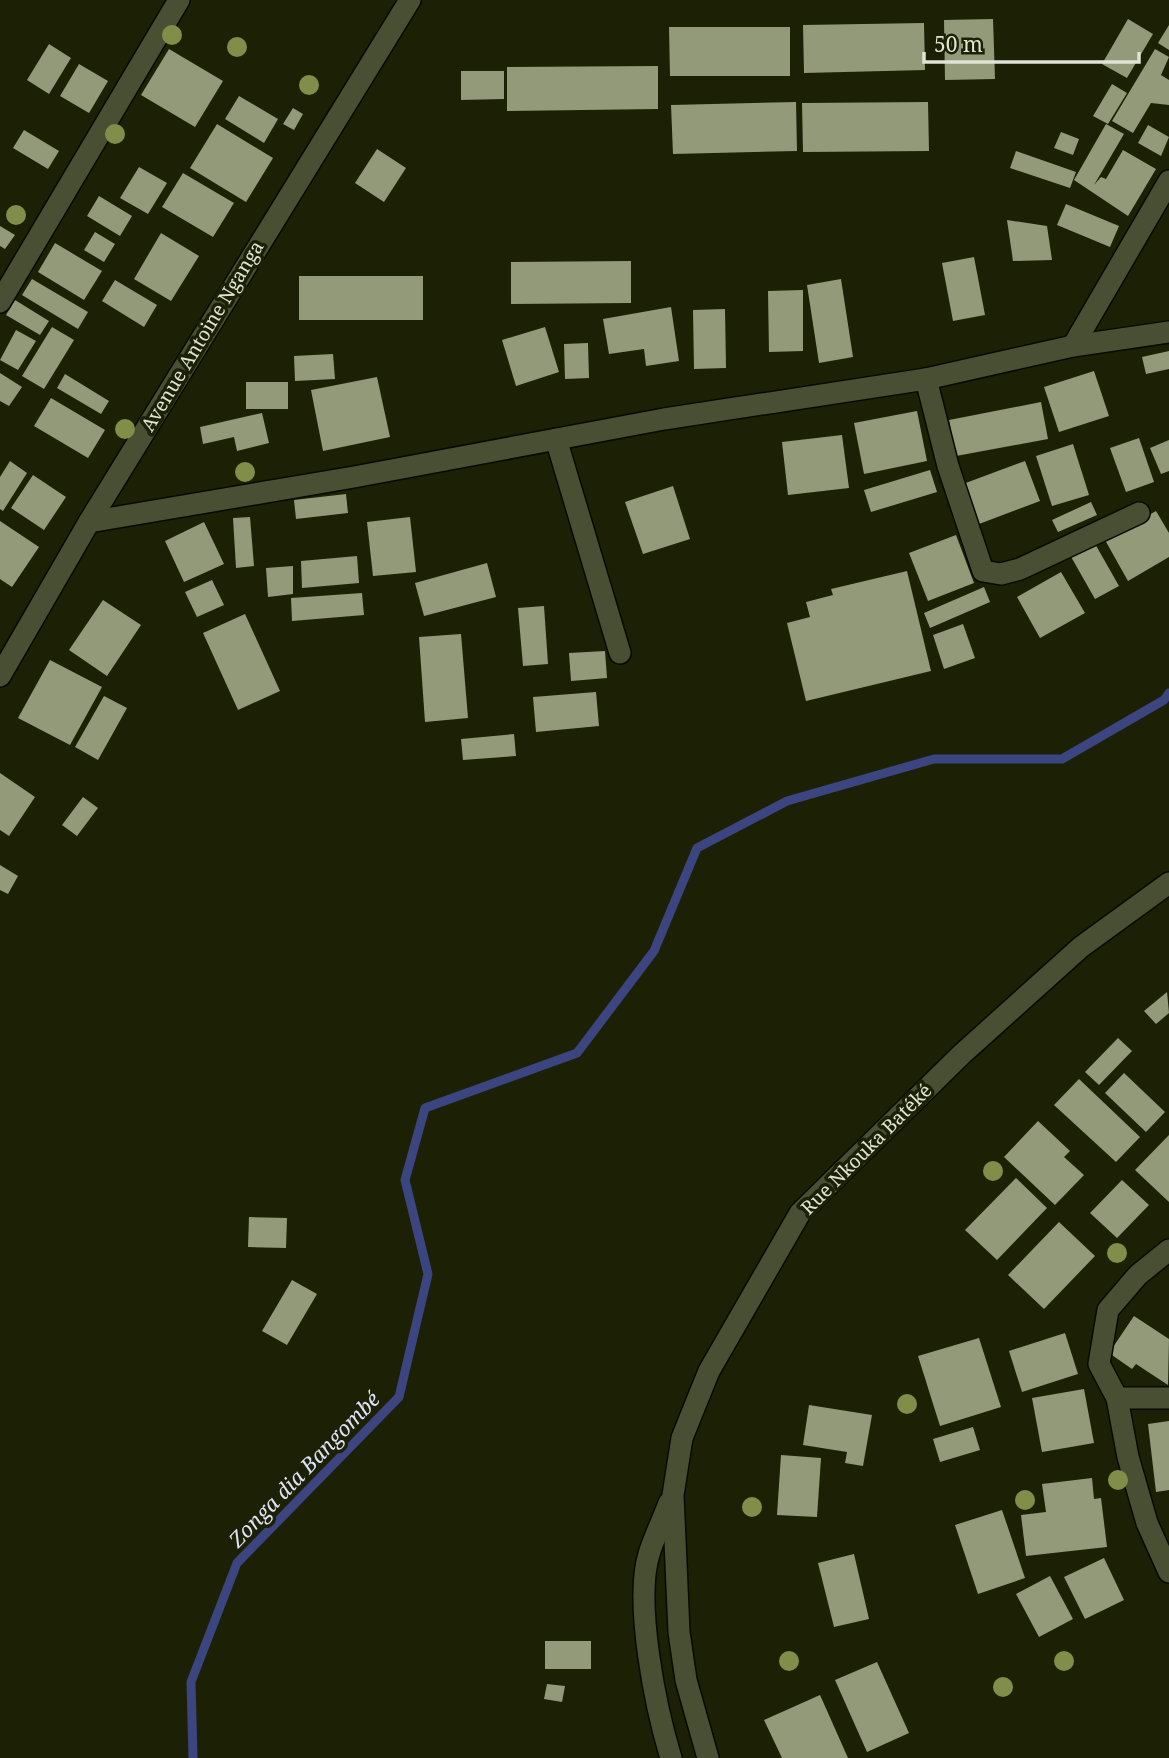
<svg xmlns="http://www.w3.org/2000/svg" width="1169" height="1758" font-family="'Noto Serif',serif">
	<style>
		.lines { fill: none; stroke-linecap: round; stroke-linejoin: round }
		.stream { stroke: #3b4580; stroke-width: 9 }
		.building { fill: #939a7a }
		.minor-casing { stroke: #070a00; stroke-width: 24 }
		.minor { stroke: #494f32; stroke-width: 21 }
		.tree { fill: #818e4a }
		.labels { text-anchor: middle; dominant-baseline: central; stroke-width: 7; stroke-linejoin: round; paint-order: stroke }
		.street-label { font-size: 19px; fill: #e0e4d3; stroke: #1c2106 }
		.water-label { font-size: 21px; font-style: italic; fill: #dfe3f6; stroke: #1c2106 }
	</style>
	<rect width="100%" height="100%" fill="#1c2106"/>
	<g class="lines">
		<path class="stream" d="M193,1758L191,1682L237,1563L399,1397L428,1274L405,1180L425,1108L577,1053L654,951L697,848L787,801L934,759H1062L1164,700L1169,693"/>
	</g>
	<g class="building">
		<path d="M993,19L995,79L945,80L944,20Z"/>
		<path d="M1128,19L1153,34L1127,78L1102,64Z"/>
		<path d="M924,23L925,70L804,73L803,25Z"/>
		<path d="M1169,25V50L1158,43Z"/>
		<path d="M669,27H790V76H670Z"/>
		<path d="M49,44L71,58L49,94L27,80Z"/>
		<path d="M169,49L223,81L195,127L141,95Z"/>
		<path d="M1155,49L1169,57L1161,75L1169,80V105L1151,103L1133,133L1112,121Z"/>
		<path d="M79,64L108,81L89,113L60,96Z"/>
		<path d="M658,66V109L507,111V67Z"/>
		<path d="M461,71H504V99L461,100Z"/>
		<path d="M1112,84L1127,93L1108,124L1093,116Z"/>
		<path d="M239,96L278,119L264,143L225,119Z"/>
		<path d="M796,102L797,151L673,154L671,105Z"/>
		<path d="M928,102L929,151L803,152L802,103Z"/>
		<path d="M293,108L303,114L294,130L283,124Z"/>
		<path d="M217,124L273,158L246,202L190,168Z"/>
		<path d="M1106,124L1124,134L1094,185L1101,177L1106,179L1123,150L1156,169L1128,216L1074,180Z"/>
		<path d="M1148,125L1169,137L1161,156L1138,143Z"/>
		<path d="M24,130L59,151L48,169L13,148Z"/>
		<path d="M1061,132L1079,139L1073,155L1054,148Z"/>
		<path d="M377,149L406,168L384,202L355,183Z"/>
		<path d="M1016,151L1076,172L1070,188L1010,168Z"/>
		<path d="M139,167L167,183L148,214L120,198Z"/>
		<path d="M183,173L234,203L213,237L162,207Z"/>
		<path d="M99,196L132,216L120,236L87,216Z"/>
		<path d="M1066,204L1119,226L1110,247L1057,225Z"/>
		<path d="M1007,220L1047,226L1052,260L1013,261Z"/>
		<path d="M0,226L15,235L5,249L0,246Z"/>
		<path d="M95,232L115,244L104,262L84,250Z"/>
		<path d="M161,233L199,256L171,301L134,279Z"/>
		<path d="M55,243L102,271L84,300L38,272Z"/>
		<path d="M974,257L985,315L953,321L942,263Z"/>
		<path d="M631,261V303L511,304V262Z"/>
		<rect x="299" y="276" width="124" height="44"/>
		<path d="M32,279L88,312L78,329L22,295Z"/>
		<path d="M841,279L853,357L819,363L807,285Z"/>
		<path d="M115,280L157,305L144,327L102,301Z"/>
		<path d="M803,290V351L769,352L768,291Z"/>
		<path d="M15,300L49,321L40,335L6,315Z"/>
		<path d="M671,307L679,361L646,366L644,349L609,354L603,319Z"/>
		<path d="M725,309L726,368L694,369L693,310Z"/>
		<path d="M52,327L74,340L44,389L22,376Z"/>
		<path d="M545,327L559,372L516,386L502,340Z"/>
		<path d="M16,330L36,341L18,370L0,360Z"/>
		<path d="M588,343L589,378L565,379L564,344Z"/>
		<path d="M1169,351V369L1146,374L1142,357Z"/>
		<path d="M333,354L335,379L295,381L294,356Z"/>
		<path d="M1094,371L1109,416L1059,432L1044,387Z"/>
		<path d="M0,373L22,387L9,406L0,401Z"/>
		<path d="M65,374L109,401L101,414L57,388Z"/>
		<path d="M377,377L390,437L323,451L311,390Z"/>
		<rect x="246" y="382" width="42" height="27"/>
		<path d="M51,398L105,430L88,458L34,426Z"/>
		<path d="M1041,402L1048,439L956,456L949,420Z"/>
		<path d="M917,411L927,461L864,474L854,423Z"/>
		<path d="M262,413L269,443L237,451L234,437L203,444L200,427Z"/>
		<path d="M842,435L849,488L788,495L782,442Z"/>
		<path d="M1139,438L1154,482L1126,492L1110,448Z"/>
		<path d="M1169,440V471L1161,474L1150,448Z"/>
		<path d="M1073,444L1089,495L1052,506L1036,456Z"/>
		<path d="M10,461L27,473L3,511L0,509V477Z"/>
		<path d="M1025,461L1040,501L979,524L963,484Z"/>
		<path d="M930,470L937,492L871,512L864,490Z"/>
		<path d="M33,475L66,497L44,530L11,508Z"/>
		<path d="M673,486L690,539L643,554L625,502Z"/>
		<path d="M346,494L348,513L296,519L294,500Z"/>
		<path d="M1091,502L1097,515L1058,532L1052,520Z"/>
		<path d="M1156,511L1169,533V557L1128,581L1105,540Z"/>
		<path d="M250,517L254,566L236,568L233,518Z"/>
		<path d="M410,517L416,572L373,576L367,522Z"/>
		<path d="M0,521L39,547L12,587L0,579Z"/>
		<path d="M204,522L224,564L184,582L165,541Z"/>
		<path d="M956,535L974,583L928,601L909,553Z"/>
		<path d="M1094,542L1119,586L1095,599L1070,555Z"/>
		<path d="M357,556L359,583L302,588L301,561Z"/>
		<path d="M487,563L496,597L424,616L415,583Z"/>
		<path d="M293,566V594L268,597L266,568Z"/>
		<path d="M907,571L931,671L806,701L787,623L810,617L806,602L833,595L831,589Z"/>
		<path d="M1061,572L1085,613L1040,638L1017,597Z"/>
		<path d="M212,580L224,605L197,617L185,592Z"/>
		<path d="M984,587L990,602L930,628L924,613Z"/>
		<path d="M362,593L364,615L292,621L291,598Z"/>
		<path d="M103,600L141,625L107,676L69,650Z"/>
		<path d="M544,606L548,664L523,666L518,608Z"/>
		<path d="M245,614L280,691L238,710L203,633Z"/>
		<path d="M963,624L975,658L944,669L933,635Z"/>
		<path d="M461,634L468,718L425,722L419,637Z"/>
		<path d="M605,651L607,678L571,681L569,653Z"/>
		<path d="M50,660L102,687L70,745L18,718Z"/>
		<path d="M596,692L599,726L536,732L533,697Z"/>
		<path d="M104,696L127,708L98,760L75,747Z"/>
		<path d="M514,734L516,756L463,760L461,739Z"/>
		<path d="M0,773L35,797L9,836L0,830Z"/>
		<path d="M83,797L98,808L77,836L62,825Z"/>
		<path d="M0,865L18,876L8,894L0,890Z"/>
		<path d="M1167,992L1169,1013L1156,1024L1144,1011Z"/>
		<path d="M1118,1038L1132,1051L1099,1085L1085,1072Z"/>
		<path d="M1124,1073L1165,1112L1146,1132L1105,1093Z"/>
		<path d="M1079,1079L1140,1137L1116,1162L1054,1105Z"/>
		<path d="M1038,1121L1070,1151L1064,1157L1084,1175L1055,1205L1004,1157Z"/>
		<path d="M1169,1135V1202L1135,1170Z"/>
		<path d="M1016,1178L1047,1208L997,1260L965,1230Z"/>
		<path d="M1122,1180L1149,1205L1117,1238L1090,1213Z"/>
		<path d="M249,1217L287,1218L286,1248L248,1247Z"/>
		<path d="M1059,1222L1095,1256L1044,1309L1008,1275Z"/>
		<path d="M292,1280L317,1294L287,1345L262,1331Z"/>
		<path d="M1134,1316L1169,1339L1168,1385L1136,1364L1132,1369L1109,1353Z"/>
		<path d="M1065,1333L1078,1374L1022,1392L1009,1351Z"/>
		<path d="M979,1338L1001,1407L940,1426L918,1356Z"/>
		<path d="M1084,1389L1094,1443L1042,1452L1032,1398Z"/>
		<path d="M809,1405L872,1415L863,1466L845,1463L847,1452L803,1445Z"/>
		<path d="M1169,1421V1490L1156,1492L1148,1424Z"/>
		<path d="M973,1427L980,1450L940,1462L933,1439Z"/>
		<path d="M781,1455L821,1458L817,1517L777,1515Z"/>
		<path d="M1092,1478L1094,1499L1101,1498L1107,1547L1026,1556L1021,1515L1046,1512L1042,1484Z"/>
		<path d="M1002,1510L1025,1578L978,1594L955,1525Z"/>
		<path d="M854,1554L869,1619L834,1627L818,1563Z"/>
		<path d="M1104,1558L1124,1600L1085,1619L1064,1577Z"/>
		<path d="M1050,1576L1073,1619L1039,1637L1016,1594Z"/>
		<rect x="545" y="1641" width="46" height="28"/>
		<path d="M877,1662L909,1733L867,1752L835,1680Z"/>
		<path d="M547,1684L565,1686L562,1702L544,1699Z"/>
		<path d="M820,1695L848,1758H782L764,1720Z"/>
	</g>
	<g class="lines">
		<defs>
			<g id="minor">
				<path d="M0,302L179,0"/>
				<path d="M1073,346L1169,181"/>
				<path d="M926,379L948,466L983,571L1001,574L1020,569L1139,513"/>
				<path d="M556,439L620,653"/>
				<path d="M89,522L354,477L664,419L926,379L1073,346L1169,332"/>
				<path d="M0,676L89,522L410,0"/>
				<path d="M1169,1250L1138,1275L1108,1310L1099,1364L1117,1398L1128,1457L1147,1523L1169,1572"/>
				<path d="M1117,1398H1169"/>
				<path d="M669,1503C663,1520 654,1537 649,1554C634,1603 656,1709 671,1758"/>
				<path d="M708,1758L686,1680L679,1632L673,1495L682,1438L709,1371L800,1213L962,1054L1081,947L1169,883"/>
			</g>
		</defs>
		<use href="#minor" class="minor-casing"/>
		<use href="#minor" class="minor"/>
	</g>
	<g class="tree">
		<circle cx="172" cy="35" r="10"/>
		<circle cx="237" cy="47" r="10"/>
		<circle cx="309" cy="85" r="10"/>
		<circle cx="115" cy="134" r="10"/>
		<circle cx="16" cy="215" r="10"/>
		<circle cx="125" cy="429" r="10"/>
		<circle cx="245" cy="472" r="10"/>
		<circle cx="993" cy="1171" r="10"/>
		<circle cx="1117" cy="1253" r="10"/>
		<circle cx="907" cy="1404" r="10"/>
		<circle cx="1118" cy="1480" r="10"/>
		<circle cx="1025" cy="1500" r="10"/>
		<circle cx="752" cy="1507" r="10"/>
		<circle cx="789" cy="1661" r="10"/>
		<circle cx="1064" cy="1661" r="10"/>
		<circle cx="1003" cy="1687" r="10"/>
	</g>
	<g class="labels">
		<g class="street-label">
			<text transform="translate(202 336) rotate(-59)">Avenue Antoine Nganga</text>
			<text transform="translate(866 1149) rotate(-45)">Rue Nkouka Batéké</text>
		</g>
		<g class="water-label">
			<text transform="translate(304 1469) rotate(-46)">Zonga dia Bangombé</text>
		</g>
	</g>
	<path d="M924 52v10h215v-10" fill="none" stroke="#e0e4d3" stroke-width="3.5"/>
	<text x="934" y="52" font-size="21" fill="#e0e4d3" stroke="#1c2106" stroke-width="5" paint-order="stroke">50 m</text>
</svg>
